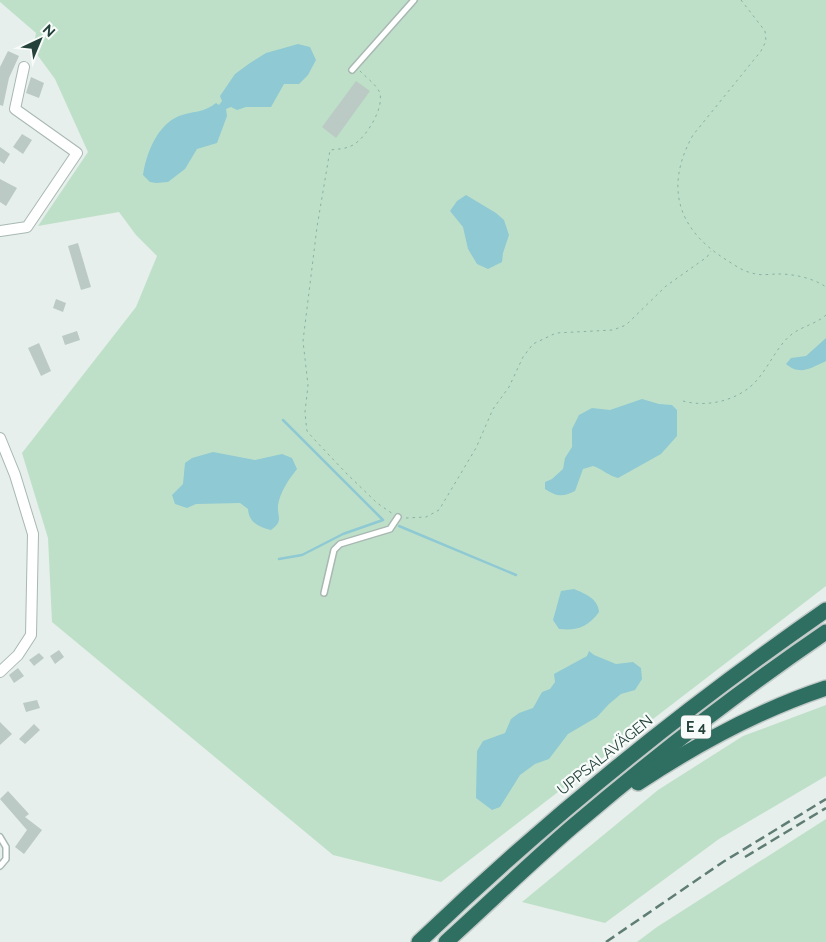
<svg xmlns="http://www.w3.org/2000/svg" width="826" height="942" font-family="Raleway,sans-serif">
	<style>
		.green { fill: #bfe0c8 }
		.water { fill: #8ec9d4 }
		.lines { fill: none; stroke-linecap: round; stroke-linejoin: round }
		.stream { stroke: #8ec9d4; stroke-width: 2.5 }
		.building { fill: #bbcac4 }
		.lane-casing { stroke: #a8b8b2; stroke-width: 8 }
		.street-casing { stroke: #a8b8b2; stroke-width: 12 }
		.highway-casing { stroke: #c2cac8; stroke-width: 18 }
		.path { stroke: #86b3a5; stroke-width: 1; stroke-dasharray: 2.5 4; stroke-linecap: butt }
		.lane { stroke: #fff; stroke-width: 5 }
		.street { stroke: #fff; stroke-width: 10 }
		.highway { stroke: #2f6f62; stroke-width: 15 }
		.rail { stroke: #5f7d75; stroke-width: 2.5; stroke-dasharray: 10 5; stroke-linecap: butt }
		.labels { text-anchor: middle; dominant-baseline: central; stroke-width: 4.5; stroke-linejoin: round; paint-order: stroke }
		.shield { fill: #f7fbf9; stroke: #637a73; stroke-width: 1 }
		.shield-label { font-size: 14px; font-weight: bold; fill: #24423a }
		.street-label { font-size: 15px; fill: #24423a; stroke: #f7fbf9 }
	</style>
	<rect width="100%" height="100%" fill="#e6efeb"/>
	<g class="green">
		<path d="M0,0H826V586L441,882L333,855L52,622L48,538L22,453L136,307L157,256L136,235L119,212L38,226L88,152L55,79L33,49L36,33L0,2Z"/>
		<path d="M826,705V776L719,839L605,923L522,902L658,790L743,736Z"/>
		<path d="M826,819V942H637L657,927Z"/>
	</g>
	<g class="water">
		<path d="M298,44L310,47L316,60L308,75L299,84H284L271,107H246L237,110L231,107L226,109L227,116L217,143L197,149L185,169L168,182L156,183L150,182L143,175C146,154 157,125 179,116C192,111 204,113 216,103L219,105L222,101L220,96L235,74L250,63L266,53Z"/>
		<path d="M466,195L496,213L504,220L509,235L503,253L502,262L488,269L477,264L468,249L463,227L450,211L457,201Z"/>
		<path d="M826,338V361C811,368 800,376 786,364L791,358L806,356Z"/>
		<path d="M642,399L659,404L672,405L677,410V436L661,454L618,478C609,476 602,469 593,466L583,469L575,491C563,497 557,497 545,489V482L552,479L563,469L565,458L572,447V429L579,415L592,408L610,410Z"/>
		<path d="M213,452L255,460L282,454L292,458L297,469C289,479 280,492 278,505C277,518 284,520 271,530C259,527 249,523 248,509L240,503L196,504L187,508L175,504L172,495L183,484L185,463L192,458Z"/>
		<path d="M574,589C586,594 598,599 599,612C588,627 577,631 559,629L553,620L561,591Z"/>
		<path d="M589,651L594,655L616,664L633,662L641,668L642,679L635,690L621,694L609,704L597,717L568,734L549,759L535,764L520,775L500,807L492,810L476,798L477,751L483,741L505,733L511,719L519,713L533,708L542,692L550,689L555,682L554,674L587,656Z"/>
	</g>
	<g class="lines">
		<g class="stream">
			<path d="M399,526L516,575"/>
			<path d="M279,559L302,555L343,534L383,520L283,420"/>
		</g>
	</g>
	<g class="building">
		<path d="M8,51L19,56L9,78L3,106L0,105V67Z"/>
		<path d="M31,77L44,83L39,98L26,93Z"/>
		<path d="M356,81L370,91L336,138L322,127Z"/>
		<path d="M22,134L32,140L23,154L13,147Z"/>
		<path d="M0,147L10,154L4,164L0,161Z"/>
		<path d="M0,179L17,188L6,206L0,202Z"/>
		<path d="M78,243L91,287L81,290L68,246Z"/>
		<path d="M56,299L66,303L63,312L53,308Z"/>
		<path d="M77,331L80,340L65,345L62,336Z"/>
		<path d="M39,343L51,371L41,376L28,348Z"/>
		<path d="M59,650L64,657L55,664L50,656Z"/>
		<path d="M39,653L44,658L34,666L29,660Z"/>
		<path d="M18,668L24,676L14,683L9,675Z"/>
		<path d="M37,700L40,708L26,712L23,703Z"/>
		<path d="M0,722L12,734L0,745Z"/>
		<path d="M34,724L40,730L25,744L19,739Z"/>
		<path d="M8,791L29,814L25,817L42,830L24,854L15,847L27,830L0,799Z"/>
	</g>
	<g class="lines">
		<defs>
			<g id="lane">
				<path d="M352,70L414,0"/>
				<path d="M324,593L334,550L340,544L390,529L398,517"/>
				<path d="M0,837L6,847V859L0,866"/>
			</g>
			<g id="street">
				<path d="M0,231L27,227L77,153L15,109L24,67"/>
				<path d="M0,438L15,475L33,534L31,635L18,655L0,672"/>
			</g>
			<g id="highway">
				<path d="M638,783C697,744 759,710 826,688"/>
				<path d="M419,942C545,821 682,710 826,610"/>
				<path d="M446,942C488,904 529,864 572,827C653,758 738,692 826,632"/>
			</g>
		</defs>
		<use href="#lane" class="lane-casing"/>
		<use href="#street" class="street-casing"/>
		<use href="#highway" class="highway-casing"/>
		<g class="path">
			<path d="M741,0L765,31L766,41L761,51L693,135C665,185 676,228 725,259C733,264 742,271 752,273C760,276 770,274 778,274C794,274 813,278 826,287"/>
			<path d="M360,71C366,77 375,84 379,91C386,106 366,138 353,145C346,149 338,149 330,150L317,227L303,341L308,385L305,412L306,423L307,431L313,438L346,473L377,503L393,514"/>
			<path d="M683,401C708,408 740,400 757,380C770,365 777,346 792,334C803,326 816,324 826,315"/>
			<path d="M406,518L426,517L439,510L476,448L493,409L509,387L523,357L533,344L556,333L613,330L626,325L666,286L707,257L711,251"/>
		</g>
		<use href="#lane" class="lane"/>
		<use href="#street" class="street"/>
		<use href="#highway" class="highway"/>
		<g class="rail">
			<path d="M745,857L826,808"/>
			<path d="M606,942L723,862L826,799"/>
		</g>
	</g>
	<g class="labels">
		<rect class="shield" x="681" y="715.5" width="30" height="23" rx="4"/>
		<g class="shield-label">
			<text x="696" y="727">E 4</text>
		</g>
		<g class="street-label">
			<text transform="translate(605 755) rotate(-39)">UPPSALAVÄGEN</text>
		</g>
	</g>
	<g transform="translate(40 40) rotate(44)" stroke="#f7fbf9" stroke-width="4" paint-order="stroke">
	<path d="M0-4L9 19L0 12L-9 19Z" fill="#24423a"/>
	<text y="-8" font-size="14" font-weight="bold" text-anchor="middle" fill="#24423a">N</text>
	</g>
</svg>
